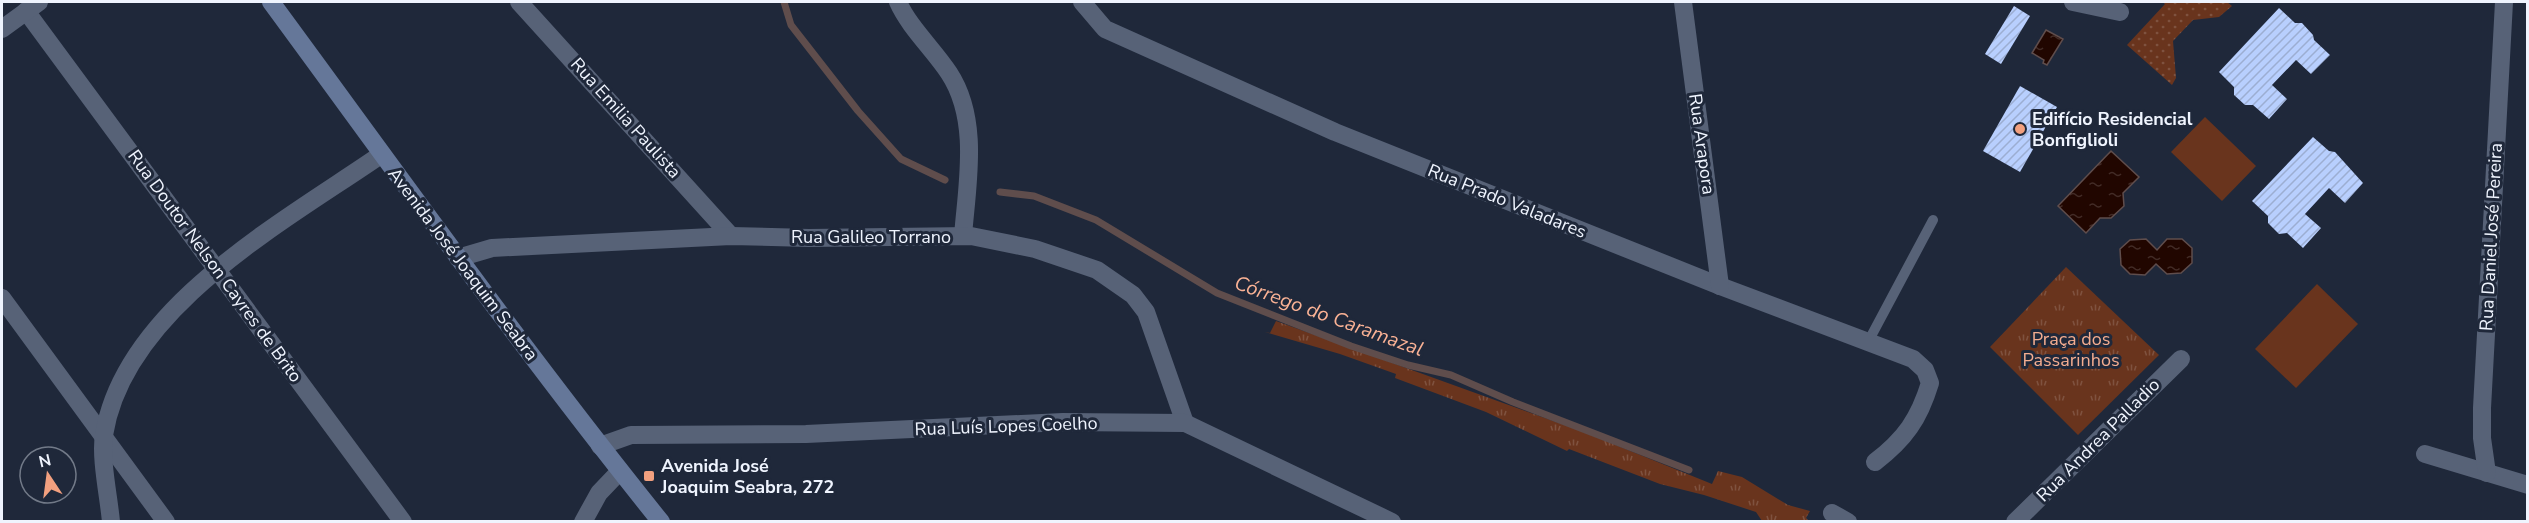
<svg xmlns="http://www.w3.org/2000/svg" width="2529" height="523" font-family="'Nunito Sans',sans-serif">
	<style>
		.grass { fill: url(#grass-tufts) }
		.garden { fill: url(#garden-dots) }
		.pitch { fill: #69341d }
		.water { fill: url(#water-ripples); stroke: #5f4d4c; stroke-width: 1.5 }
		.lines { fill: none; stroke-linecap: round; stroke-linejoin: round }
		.stream { stroke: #5f4d4c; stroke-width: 7 }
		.building { fill: url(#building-hatch) }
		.service { stroke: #576277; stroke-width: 10 }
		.minor { stroke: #576277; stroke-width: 18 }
		.secondary { stroke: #657799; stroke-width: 18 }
		.poi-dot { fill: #f2a07f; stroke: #1f283a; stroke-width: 2 }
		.labels { text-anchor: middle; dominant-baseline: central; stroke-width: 6; stroke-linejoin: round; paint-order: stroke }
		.street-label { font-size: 18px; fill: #eff4fe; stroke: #1f283a }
		.poi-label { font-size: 18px; font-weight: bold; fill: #eff4fe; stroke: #1f283a; text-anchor: start }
		.park-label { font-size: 18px; fill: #f4ad90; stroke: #1f283a }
		.water-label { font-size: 20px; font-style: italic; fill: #fab295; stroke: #1f283a }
	</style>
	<defs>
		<pattern id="grass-tufts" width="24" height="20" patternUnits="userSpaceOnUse" patternTransform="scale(1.5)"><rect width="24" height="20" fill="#69341d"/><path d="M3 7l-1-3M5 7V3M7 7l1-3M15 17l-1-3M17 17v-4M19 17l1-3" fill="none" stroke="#7f523f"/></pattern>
		<pattern id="garden-dots" width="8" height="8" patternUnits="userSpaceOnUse" patternTransform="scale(1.5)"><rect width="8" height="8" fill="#69341d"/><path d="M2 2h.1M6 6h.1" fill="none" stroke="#7f523f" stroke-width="1.8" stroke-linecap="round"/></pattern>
		<pattern id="water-ripples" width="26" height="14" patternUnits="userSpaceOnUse" patternTransform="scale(1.5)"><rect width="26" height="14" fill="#210600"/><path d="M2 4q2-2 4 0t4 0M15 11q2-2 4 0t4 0" fill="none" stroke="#422b26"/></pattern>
		<pattern id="building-hatch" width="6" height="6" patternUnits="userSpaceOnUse" patternTransform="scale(1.5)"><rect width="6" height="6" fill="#b8cffe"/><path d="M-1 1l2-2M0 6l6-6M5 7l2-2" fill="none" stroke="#9caed2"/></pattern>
	</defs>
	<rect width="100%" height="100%" fill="#1f283a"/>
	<g class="grass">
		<path d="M2066,267L2159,355L2078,435L1990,347Z"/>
		<path d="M1276,321L1581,431L1712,484L1718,471L1742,477L1788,505L1810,511L1806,518L1809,521H1762L1756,512L1704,495L1660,484L1569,449L1567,451L1486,412L1395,378L1396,374L1340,354L1265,332L1270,333Z"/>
	</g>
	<path class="garden" d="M2163,2H2227L2232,6L2219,17L2193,20L2173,41L2176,78L2172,85L2127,45L2165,4Z"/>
	<g class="pitch">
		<path d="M2205,117L2256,166L2222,201L2171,152Z"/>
		<path d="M2317,284L2358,324L2296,388L2255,349Z"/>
	</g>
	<g class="water">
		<path d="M2046,30L2063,39L2047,65L2043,63L2044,60L2032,53Z"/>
		<path d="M2111,151L2139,177L2123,193L2124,206L2111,218H2100L2086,233L2058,206Z"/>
		<path d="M2146,239L2157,250L2167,239H2182L2192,248V263L2181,273L2167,274L2156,264L2145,275L2130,274L2121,265L2120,249L2130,240Z"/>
	</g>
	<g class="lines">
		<g class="stream">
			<path d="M784,2L791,25L858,111L901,159L945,180"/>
			<path d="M1000,192L1034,196L1096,220L1217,293L1351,346L1408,365L1451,375L1513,402L1689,470"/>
		</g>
	</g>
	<g class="building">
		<path d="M2014,6L2030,16L2001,64L1985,54Z"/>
		<path d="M2279,8L2295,23H2302L2313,35L2314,40L2330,55L2311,74L2296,60L2272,85L2287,99L2269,119L2253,105H2245L2234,95V87L2219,72Z"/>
		<path d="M2020,86L2057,107L2020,172L1983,151Z"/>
		<path d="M2313,137L2329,151L2335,152L2363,183L2345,203L2329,188L2305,214L2321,228L2303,248L2287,233L2279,234L2268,223V216L2252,201Z"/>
	</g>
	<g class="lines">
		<path class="service" d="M1868,342L1933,220"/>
		<g class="minor">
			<path d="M519,2L731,236"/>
			<path d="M898,2C909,27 934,50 949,73C980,120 967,184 963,236"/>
			<path d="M1082,2L1105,29L1335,132L1720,286L1913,359L1925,370L1930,383C1919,419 1905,439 1875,462"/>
			<path d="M1683,2L1720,286"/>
			<path d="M2073,2L2120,12"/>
			<path d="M26,11L403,522"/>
			<path d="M2,29L39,2"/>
			<path d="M458,258L492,248L731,236L809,238L971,236L1035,249L1097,270L1133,295L1146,312L1185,423"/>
			<path d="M2,298L166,522"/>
			<path d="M600,446L631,435L806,434L1063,422L1185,423L1392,522"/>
			<path d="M2425,454L2528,485"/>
			<path d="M2487,473L2482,438V408L2504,2"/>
			<path d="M1832,513L1848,522"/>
			<path d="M111,522C109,498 100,457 104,435C124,308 285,221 382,154"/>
			<path d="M583,522L599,493L620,471"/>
			<path d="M2015,522L2181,359"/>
		</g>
		<path class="secondary" d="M271,2C399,176 525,353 661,522"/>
	</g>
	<g class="poi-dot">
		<circle cx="2020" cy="129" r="6"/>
		<rect x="643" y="470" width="12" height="12" rx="3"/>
	</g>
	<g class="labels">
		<g class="street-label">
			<text transform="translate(626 118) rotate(48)">Rua Emilia Paulista</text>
			<text transform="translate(1702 144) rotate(82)">Rua Arapora</text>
			<text transform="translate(1507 201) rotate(22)">Rua Prado Valadares</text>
			<text x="871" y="237">Rua Galileo Torrano</text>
			<text transform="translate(2491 237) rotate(-87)">Rua Daniel José Pereira</text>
			<text transform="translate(463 264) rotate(53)">Avenida José Joaquim Seabra</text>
			<text transform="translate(215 266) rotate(54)">Rua Doutor Nelson Cayres de Brito</text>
			<text transform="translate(1006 426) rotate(-2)">Rua Luís Lopes Coelho</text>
			<text transform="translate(2098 440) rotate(-45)">Rua Andrea Palladio</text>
		</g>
		<g class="poi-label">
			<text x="2032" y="119">Edifício Residencial<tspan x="2032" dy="21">Bonfiglioli</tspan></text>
			<text x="661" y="466">Avenida José<tspan x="661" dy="21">Joaquim Seabra, 272</tspan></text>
		</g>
		<g class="park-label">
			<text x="2071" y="339">Praça dos<tspan x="2071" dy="21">Passarinhos</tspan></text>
		</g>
		<g class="water-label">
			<text transform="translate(1329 316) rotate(20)">Córrego do Caramazal</text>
		</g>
	</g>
	<rect width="2529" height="523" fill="none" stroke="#eff4fe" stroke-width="6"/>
	<g transform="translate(48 475) rotate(347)"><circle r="28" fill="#1f283a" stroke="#727a88" stroke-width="1.5"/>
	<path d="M0-4.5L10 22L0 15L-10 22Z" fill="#f2a07f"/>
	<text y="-9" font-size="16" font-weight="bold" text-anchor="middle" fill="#eff4fe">N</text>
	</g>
</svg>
